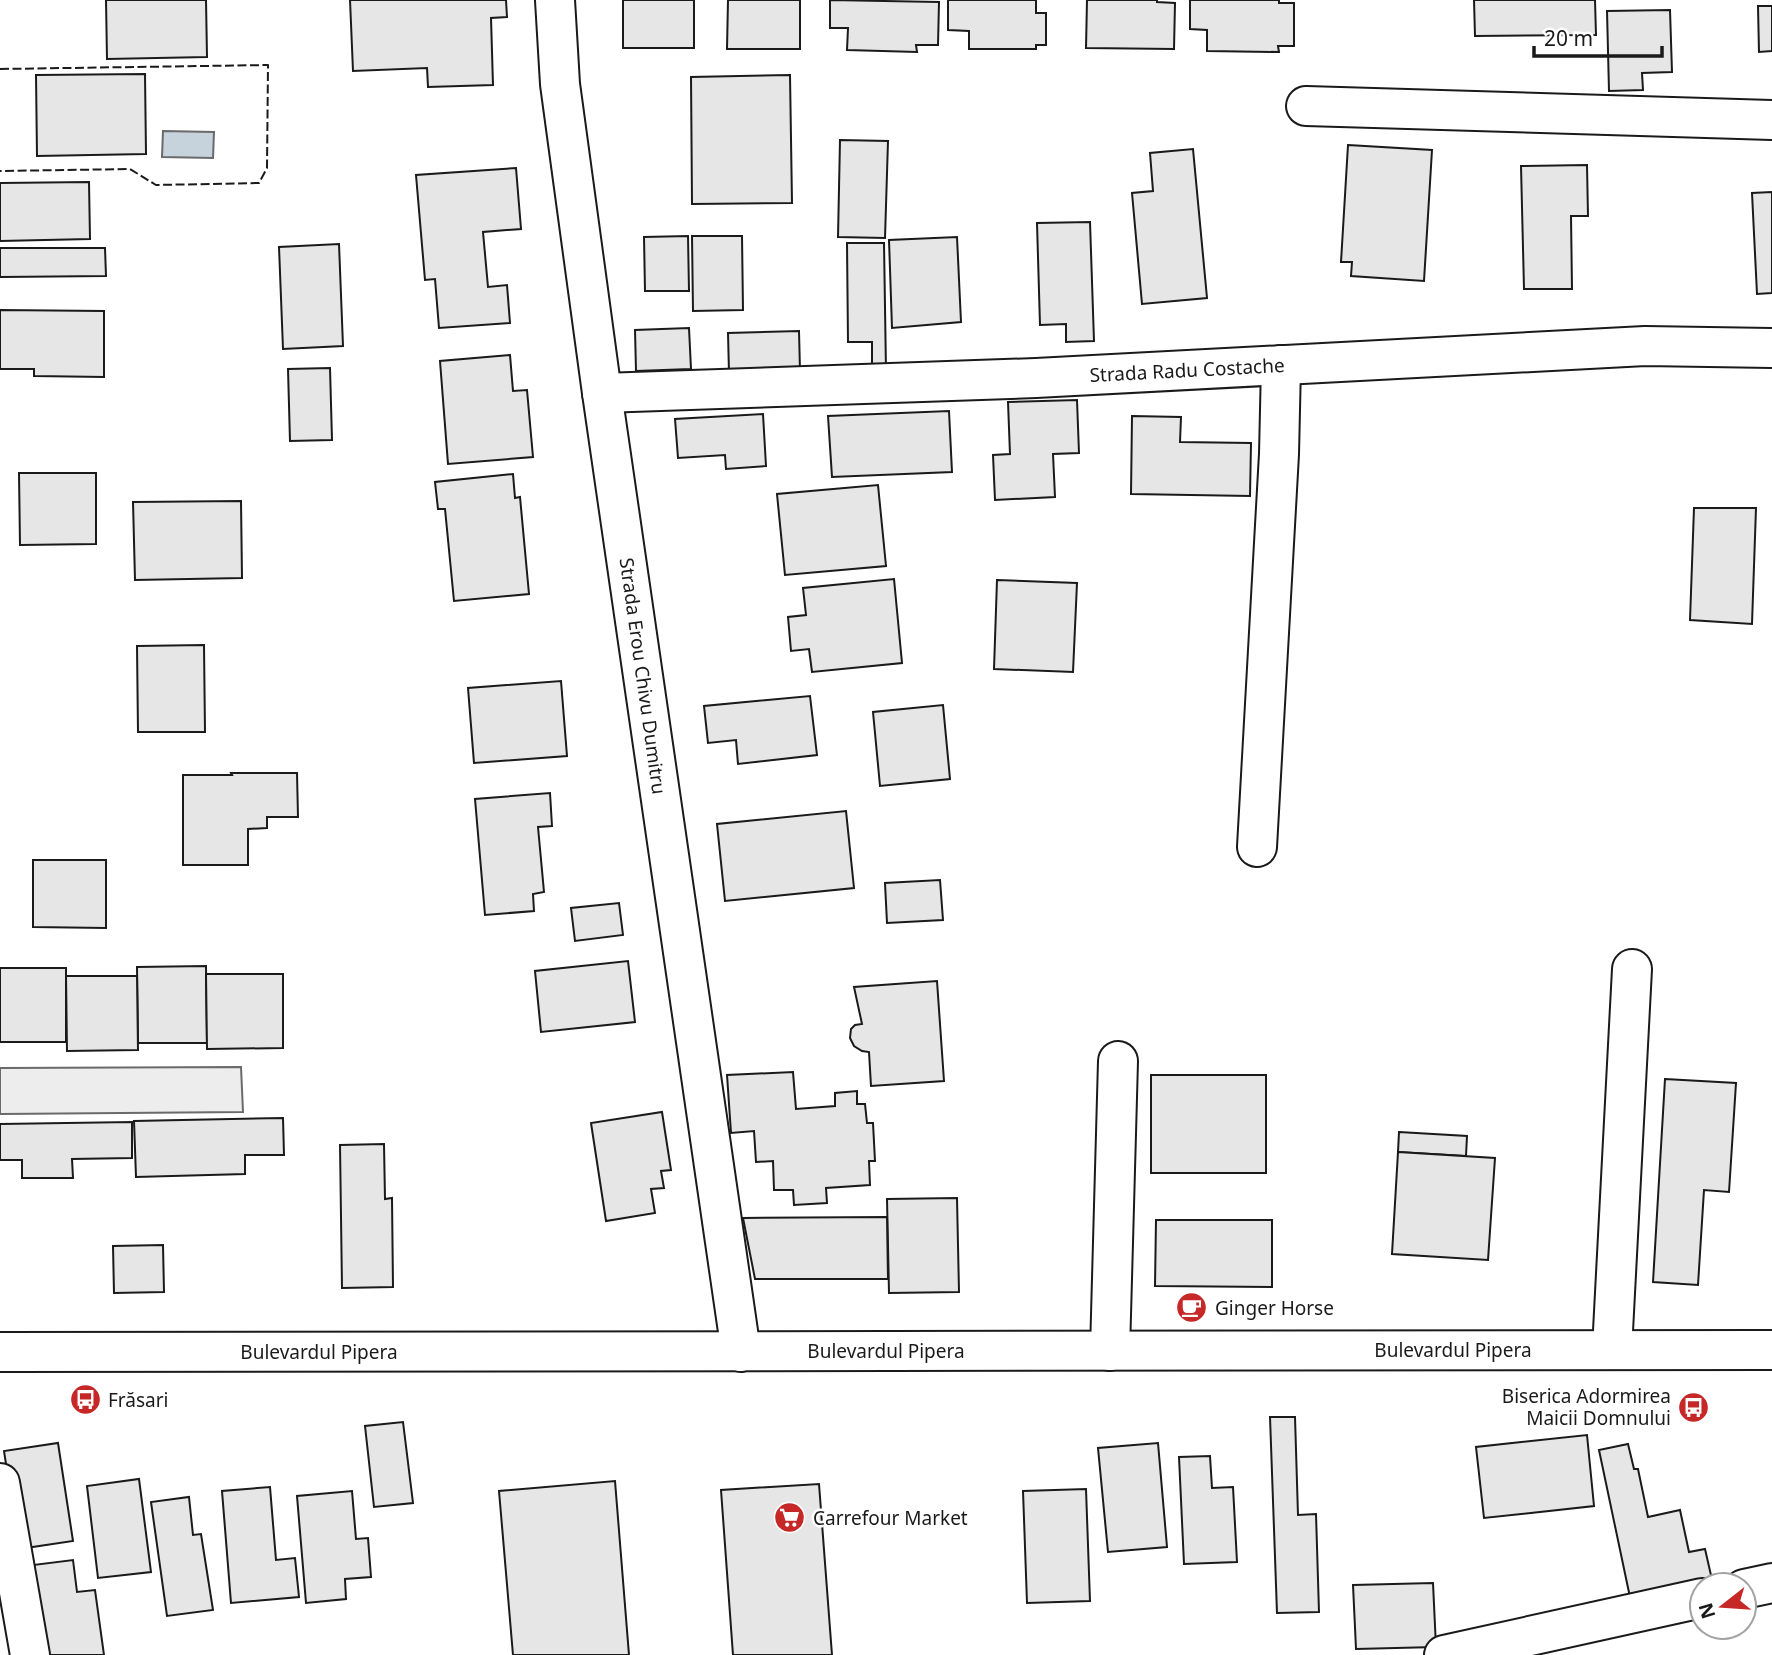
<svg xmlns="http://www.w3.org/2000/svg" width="1772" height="1655" font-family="'Noto Sans',sans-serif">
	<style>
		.parking { fill: #ededed; stroke: #6a6a6a; stroke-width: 2 }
		.water { fill: #c6d2dc; stroke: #6a6a6a; stroke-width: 2 }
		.building { fill: #e6e6e6; stroke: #1a1a1a; stroke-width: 2 }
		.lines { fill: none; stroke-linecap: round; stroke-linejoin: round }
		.street-casing { stroke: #1a1a1a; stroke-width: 42 }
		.secondary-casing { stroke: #1a1a1a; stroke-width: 42 }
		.street { stroke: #fff; stroke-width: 38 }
		.secondary { stroke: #fff; stroke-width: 38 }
		.fence { stroke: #1a1a1a; stroke-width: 2; stroke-dasharray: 9 3.5; stroke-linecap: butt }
		.labels { text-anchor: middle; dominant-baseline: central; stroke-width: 5; stroke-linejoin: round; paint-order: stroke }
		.street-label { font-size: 19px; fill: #1a1a1a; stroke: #fff }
		.poi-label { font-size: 19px; fill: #1a1a1a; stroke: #fff; text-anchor: start }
	</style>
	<rect width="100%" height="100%" fill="#fff"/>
	<path class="parking" d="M241,1067L243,1112L0,1114V1068Z"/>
	<path class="water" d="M163,131L214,132L213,158L162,157Z"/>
	<g class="building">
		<path d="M106,0H206L207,57L107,59Z"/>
		<path d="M350,0H506L507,17L491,18L493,85L428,87L427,68L353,71Z"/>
		<rect x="623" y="0" width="71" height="48"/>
		<path d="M728,0H800V49H727Z"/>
		<path d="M830,0L939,2L938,45H916L917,52L847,50L848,28H830Z"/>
		<path d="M948,0H1036V13H1046V45H1036V49H969V31L948,30Z"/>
		<path d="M1087,0H1157V2L1175,3L1174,49L1086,48Z"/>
		<path d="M1190,0H1279V3H1294V46H1278L1279,52L1207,51V30L1190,29Z"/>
		<path d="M1474,0H1595L1596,35L1475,36Z"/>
		<path d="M1758,6H1772V51L1759,52Z"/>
		<path d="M1670,10L1672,72L1642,73L1643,90L1609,91L1607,11Z"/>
		<path d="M145,74L146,154L37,156L36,75Z"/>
		<path d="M790,75L792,203L692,204L691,77Z"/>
		<path d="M840,140L888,141L885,238L838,237Z"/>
		<path d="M1348,145L1432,150L1424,281L1351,276L1352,262H1341Z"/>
		<path d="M1193,149L1207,298L1142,304L1132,193L1153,191L1150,153Z"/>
		<path d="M1587,165L1588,216H1571L1572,289H1524L1521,166Z"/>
		<path d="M516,168L521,229L483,232L488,287L507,285L510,323L439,328L435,279L425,280L416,175Z"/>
		<path d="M89,182L90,239L0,241V183Z"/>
		<path d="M1772,192V293L1757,294L1752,193Z"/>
		<path d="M1090,222L1094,341L1066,342V324L1040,325L1037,223Z"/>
		<path d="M688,236L689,291H645L644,237Z"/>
		<path d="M692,236H742L743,310L693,311Z"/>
		<path d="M957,237L961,322L892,328L889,240Z"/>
		<path d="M847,243H884L886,371H872V342H848Z"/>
		<path d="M339,244L343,346L283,349L279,247Z"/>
		<path d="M0,248H105L106,276L0,277Z"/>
		<path d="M0,310L104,311V377L34,376V369H0Z"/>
		<path d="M689,328L691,369L636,371L635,330Z"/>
		<path d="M799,331L800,371L729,373L728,333Z"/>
		<path d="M510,355L513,391L527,390L533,457L448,464L440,361Z"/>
		<path d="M330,368L332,440L290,441L288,369Z"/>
		<path d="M1077,400L1079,453L1053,454L1055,497L995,500L993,455L1010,454L1008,402Z"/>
		<path d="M949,411L952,472L832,477L828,416Z"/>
		<path d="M763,414L766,466L726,469L725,455L678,458L675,419Z"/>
		<path d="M1132,416L1181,417L1180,442L1251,443L1250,496L1131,494Z"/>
		<path d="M19,473H96V544L20,545Z"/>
		<path d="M513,474L515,498L520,497L529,594L454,601L445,509H438L435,482Z"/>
		<path d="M878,485L886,566L785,575L777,494Z"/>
		<path d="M241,501L242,578L135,580L133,502Z"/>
		<path d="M1694,508H1756L1752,624L1690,620Z"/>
		<path d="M894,579L902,663L812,672L809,649L791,651L788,617L806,615L803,588Z"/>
		<path d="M997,580L1077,583L1073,672L994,669Z"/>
		<path d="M204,645L205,732H138L137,646Z"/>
		<path d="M561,681L567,756L474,763L468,688Z"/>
		<path d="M810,696L817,755L738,764L736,740L708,743L704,706Z"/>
		<path d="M943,705L950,779L880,786L873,712Z"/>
		<path d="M231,773H297L298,817H267V828L248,829V865H183V775H232Z"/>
		<path d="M550,793L552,826L538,827L544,892L533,894L534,911L485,915L475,799Z"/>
		<path d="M846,811L854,888L725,901L717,824Z"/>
		<path d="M33,860H106V928L33,927Z"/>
		<path d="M940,880L943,920L887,923L885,883Z"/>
		<path d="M619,903L623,935L575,941L571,908Z"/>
		<path d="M628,961L635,1022L541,1032L535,971Z"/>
		<path d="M206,966L207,1043H138L137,967Z"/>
		<rect x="0" y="968" width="66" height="74"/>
		<path d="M206,974H283V1048L207,1049Z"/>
		<path d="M66,976H137L138,1050L67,1051Z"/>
		<path d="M937,981L944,1081L871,1086L869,1052L862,1051L854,1046L850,1038L851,1029L855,1025L862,1024L854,987Z"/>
		<path d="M793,1072L796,1109L835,1106V1093L857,1091V1104H865L867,1123H873L875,1161H869L870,1185L826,1188L827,1203L794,1205L793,1190H774L773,1161L756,1162L754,1131L731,1133L727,1075Z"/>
		<rect x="1151" y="1075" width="115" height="98"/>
		<path d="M1665,1079L1736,1083L1729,1192L1704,1190L1698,1285L1653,1282Z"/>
		<path d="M662,1112L671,1170L661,1171L664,1188L651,1189L655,1213L606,1221L591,1123Z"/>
		<path d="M283,1118L284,1155H245V1174L136,1177L134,1121Z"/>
		<path d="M132,1122V1158L72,1159L73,1178H22V1160H0V1124Z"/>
		<path d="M1399,1132L1467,1136L1466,1156L1398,1152Z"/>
		<path d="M384,1144L385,1199L392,1198L393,1287L342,1288L340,1145Z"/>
		<path d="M1398,1152L1495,1158L1488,1260L1392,1254Z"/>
		<path d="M957,1198L959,1292L889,1293L887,1199Z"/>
		<path d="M887,1217L888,1279H755L743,1218Z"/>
		<path d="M1156,1220H1272V1287L1155,1286Z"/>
		<path d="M163,1245L164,1292L114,1293L113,1246Z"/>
		<path d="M1270,1417H1295L1298,1515L1316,1514L1319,1612L1277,1613Z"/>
		<path d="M403,1422L413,1503L374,1507L365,1426Z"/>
		<path d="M1587,1435L1594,1506L1484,1518L1476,1447Z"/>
		<path d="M58,1443L73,1541L19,1549L4,1451Z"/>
		<path d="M1158,1443L1167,1547L1108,1552L1098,1448Z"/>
		<path d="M1628,1444L1634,1469H1638L1648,1517L1680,1510L1689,1552L1705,1549L1713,1584L1631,1602L1599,1450Z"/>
		<path d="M1210,1456L1212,1488L1233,1487L1237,1562L1184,1564L1179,1457Z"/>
		<path d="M139,1479L151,1572L98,1578L87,1486Z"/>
		<path d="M615,1481L629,1655H513L499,1491Z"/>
		<path d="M819,1484L832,1655H733L721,1490Z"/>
		<path d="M270,1487L276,1560L295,1558L299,1597L231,1603L222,1491Z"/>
		<path d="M1086,1489L1090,1601L1027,1603L1023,1491Z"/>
		<path d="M352,1491L356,1539L368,1538L371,1577L345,1579L346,1599L306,1603L297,1496Z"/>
		<path d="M189,1497L193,1535L201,1534L213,1610L167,1616L151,1502Z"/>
		<path d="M73,1560L77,1592L95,1590L104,1655H45L33,1565Z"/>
		<path d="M1433,1583L1436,1647L1356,1649L1353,1585Z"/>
	</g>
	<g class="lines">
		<defs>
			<g id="street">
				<path d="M555,0L560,84L602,393L741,1352"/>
				<path d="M1306,106L1772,120"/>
				<path d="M602,393L1036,378L1645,346L1772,348"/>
				<path d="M1257,847L1279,454L1281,365"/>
				<path d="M1612,1350L1632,969"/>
				<path d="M1110,1351L1118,1061"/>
				<path d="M0,1483L30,1655"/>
				<path d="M1744,1589L1772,1583"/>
				<path d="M1444,1655L1702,1598"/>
			</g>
			<path id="secondary" d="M0,1352L1772,1350"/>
		</defs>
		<use href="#street" class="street-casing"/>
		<use href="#secondary" class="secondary-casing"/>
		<use href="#street" class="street"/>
		<use href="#secondary" class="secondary"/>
		<path class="fence" d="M0,69L268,65L267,168L259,183L156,185L130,169L0,171"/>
	</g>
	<defs>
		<symbol id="cafe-disc" viewBox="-11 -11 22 22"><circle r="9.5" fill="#c62828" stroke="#fff"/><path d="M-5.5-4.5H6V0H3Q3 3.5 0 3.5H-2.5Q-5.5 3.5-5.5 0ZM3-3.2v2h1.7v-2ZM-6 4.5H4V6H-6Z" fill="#fff"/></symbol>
		<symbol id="bus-disc" viewBox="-11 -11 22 22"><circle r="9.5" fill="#c62828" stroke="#fff"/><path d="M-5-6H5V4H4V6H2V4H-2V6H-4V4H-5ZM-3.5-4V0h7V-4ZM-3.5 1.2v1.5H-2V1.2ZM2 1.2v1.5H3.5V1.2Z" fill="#fff"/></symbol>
		<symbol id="supermarket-disc" viewBox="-11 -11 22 22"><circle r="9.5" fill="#c62828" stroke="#fff"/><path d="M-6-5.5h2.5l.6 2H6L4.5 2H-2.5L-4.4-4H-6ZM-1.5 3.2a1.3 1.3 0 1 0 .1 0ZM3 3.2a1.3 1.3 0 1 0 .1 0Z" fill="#fff"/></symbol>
	</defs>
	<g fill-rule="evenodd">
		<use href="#cafe-disc" x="1174" y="1290" width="35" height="35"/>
		<use href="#bus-disc" x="68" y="1382" width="35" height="35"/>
		<use href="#bus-disc" x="1676" y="1390" width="35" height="35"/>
		<use href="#supermarket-disc" x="772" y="1500" width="35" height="35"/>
	</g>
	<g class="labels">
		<g class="street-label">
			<text transform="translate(1187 370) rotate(-3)">Strada Radu Costache</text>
			<text transform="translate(643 676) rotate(82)">Strada Erou Chivu Dumitru</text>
			<text x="1453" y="1350">Bulevardul Pipera</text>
			<text x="886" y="1351">Bulevardul Pipera</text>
			<text x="319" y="1352">Bulevardul Pipera</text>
		</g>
		<g class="poi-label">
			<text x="1215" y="1308">Ginger Horse</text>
			<text x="1671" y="1396" text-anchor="end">Biserica Adormirea<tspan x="1671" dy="22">Maicii Domnului</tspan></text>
			<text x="108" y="1400">Frăsari</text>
			<text x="813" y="1518">Carrefour Market</text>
		</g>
	</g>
	<g transform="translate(1723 1606) rotate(253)"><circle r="33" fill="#ffffff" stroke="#a3a3a3" stroke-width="2"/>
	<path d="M0-5L12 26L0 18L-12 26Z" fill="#c62828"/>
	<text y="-10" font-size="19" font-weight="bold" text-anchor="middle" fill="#1a1a1a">N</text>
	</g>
	<path d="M1534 46v10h128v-10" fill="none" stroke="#1a1a1a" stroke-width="3.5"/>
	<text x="1544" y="46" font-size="21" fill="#1a1a1a" stroke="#ffffff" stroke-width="5" paint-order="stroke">20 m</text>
</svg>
